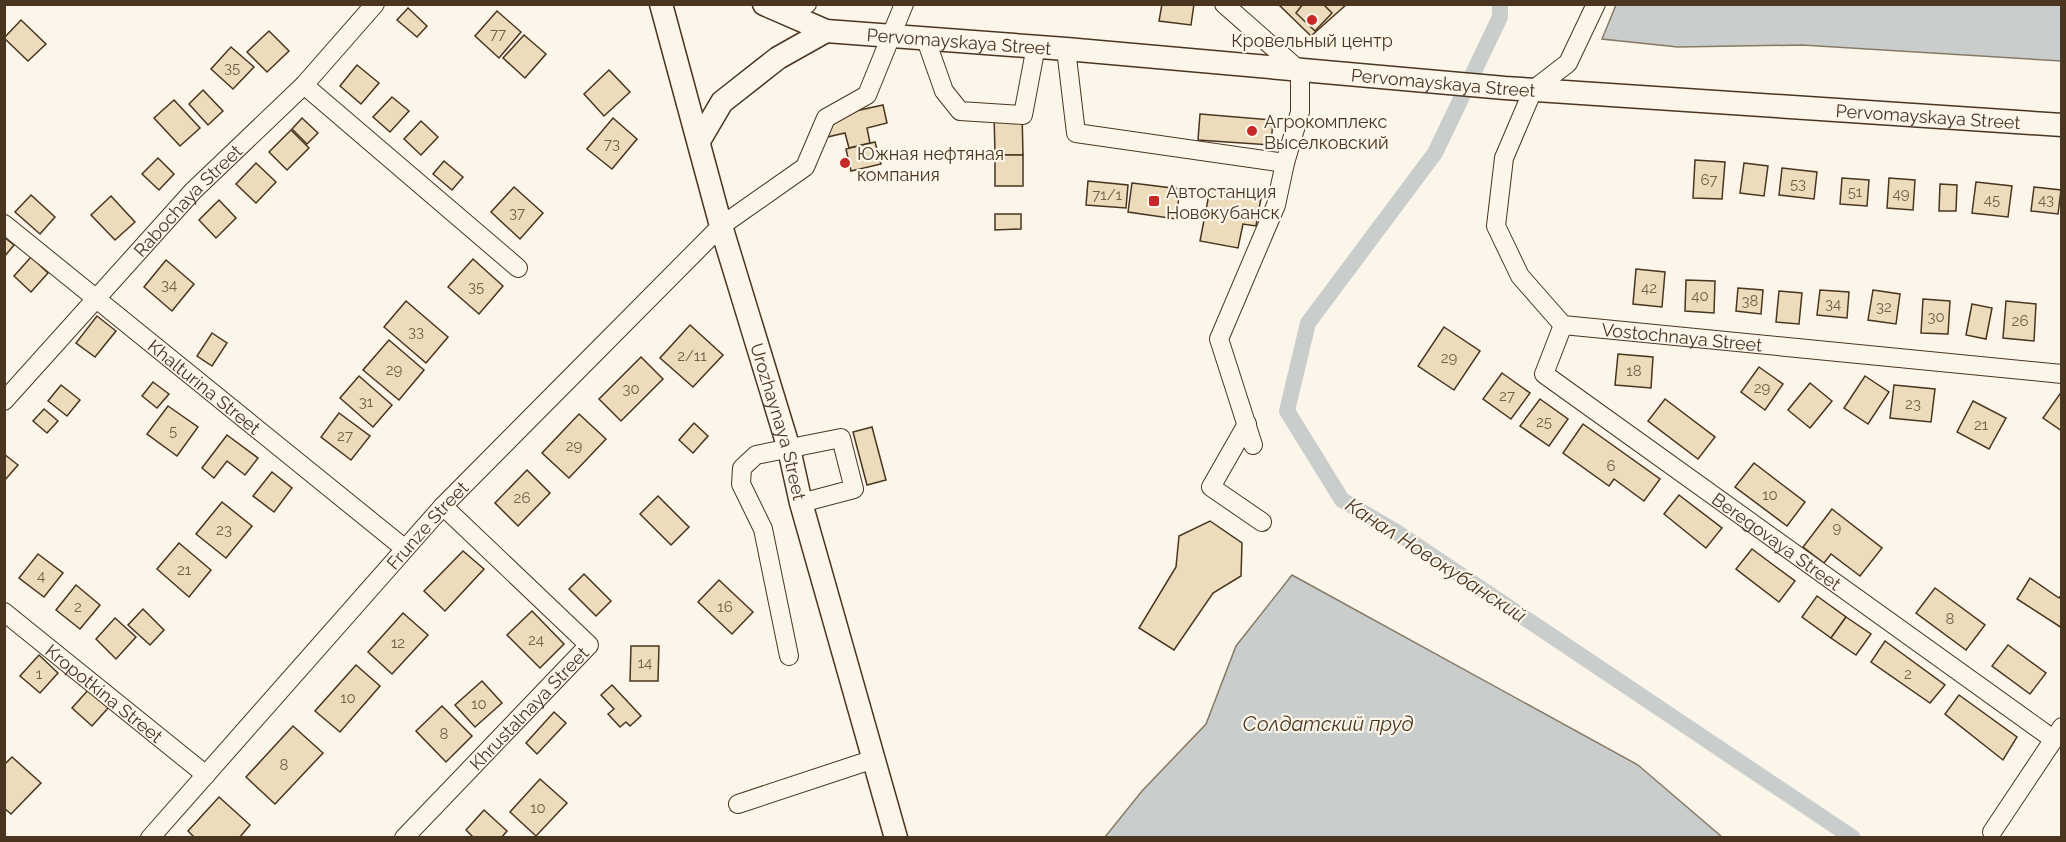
<svg xmlns="http://www.w3.org/2000/svg" width="2066" height="842" font-family="Raleway,sans-serif">
	<style>
		.water { fill: #c9cecd; stroke: #887966; stroke-width: 1.5 }
		.lines { fill: none; stroke-linecap: round; stroke-linejoin: round }
		.canal { stroke: #c9cecd; stroke-width: 16 }
		.building { fill: #ecdcbc; stroke: #4a3520; stroke-width: 1.5 }
		.minor-casing { stroke: #4a3520; stroke-width: 20 }
		.major-casing { stroke: #4a3520; stroke-width: 25 }
		.minor { stroke: #fbf6e9; stroke-width: 18 }
		.major { stroke: #fbf6e9; stroke-width: 22 }
		.poi-dot { fill: #c62828; stroke: #fbf6e9; stroke-width: 2 }
		.labels { text-anchor: middle; dominant-baseline: central; stroke-width: 4.5; stroke-linejoin: round; paint-order: stroke }
		.number-label { font-size: 15px; fill: #725f47 }
		.poi-label { font-size: 18px; fill: #4a3520; stroke: #fbf6e9; text-anchor: start }
		.street-label { font-size: 18px; fill: #4a3520; stroke: #fbf6e9 }
		.water-label { font-size: 20px; font-style: italic; fill: #4a3520; stroke: #fbf6e9 }
	</style>
	<rect width="100%" height="100%" fill="#fbf6e9"/>
	<g class="water">
		<path d="M1616,5H2061V61L1802,45L1678,47L1602,39Z"/>
		<path d="M1292,575L1638,765L1722,837H1105L1142,791L1206,724L1236,646Z"/>
	</g>
	<g class="lines">
		<path class="canal" d="M1500,4V17L1435,153L1308,323L1287,411L1342,500L1398,533L1853,838"/>
	</g>
	<g class="building">
		<path d="M1194,4L1191,25L1159,21L1162,4Z"/>
		<path d="M1278,4H1347L1311,36Z"/>
		<path d="M1303,4H1323L1332,13L1315,31L1296,13Z"/>
		<path d="M408,8L427,26L417,37L397,20Z"/>
		<path d="M497,11L521,32L499,58L475,36Z"/>
		<path d="M21,20L46,44L28,61L4,38Z"/>
		<path d="M269,31L289,51L267,72L247,52Z"/>
		<path d="M524,35L546,54L525,78L503,58Z"/>
		<path d="M231,47L254,67L233,89L211,69Z"/>
		<path d="M357,65L379,83L361,104L340,86Z"/>
		<path d="M609,70L630,92L604,116L584,94Z"/>
		<path d="M203,90L223,111L208,125L189,104Z"/>
		<path d="M392,97L409,111L390,132L373,117Z"/>
		<path d="M174,100L200,128L180,146L154,118Z"/>
		<path d="M883,105L887,123L867,128L870,143L849,148L845,133L823,138L819,119Z"/>
		<path d="M1022,112L1023,155H995L994,113Z"/>
		<path d="M1200,114L1273,120L1271,145L1198,140Z"/>
		<path d="M302,118L318,133L307,144L292,129Z"/>
		<path d="M613,118L637,139L612,169L587,149Z"/>
		<path d="M421,121L438,137L421,155L404,139Z"/>
		<path d="M291,130L309,148L287,170L269,152Z"/>
		<path d="M875,142L881,164L851,171L846,149Z"/>
		<rect x="995" y="155" width="28" height="31"/>
		<path d="M158,158L174,174L159,190L142,174Z"/>
		<path d="M1695,160L1725,162L1722,199L1693,198Z"/>
		<path d="M444,161L463,177L452,190L433,174Z"/>
		<path d="M256,163L276,182L256,203L236,184Z"/>
		<path d="M1744,163L1768,166L1764,196L1740,193Z"/>
		<path d="M1782,168L1817,172L1814,199L1779,195Z"/>
		<path d="M1842,178L1869,180L1867,206L1840,204Z"/>
		<path d="M1889,178L1915,180L1913,210L1887,208Z"/>
		<path d="M1088,181L1128,185L1126,208L1086,205Z"/>
		<path d="M1976,182L2012,186L2008,217L1972,213Z"/>
		<path d="M1132,183L1180,189L1176,219L1128,212Z"/>
		<path d="M1940,184L1957,185L1956,211H1939Z"/>
		<path d="M514,187L543,213L520,239L491,212Z"/>
		<path d="M2034,187L2061,190L2058,214L2031,211Z"/>
		<path d="M1210,189L1261,198L1256,226L1243,224L1238,248L1200,241Z"/>
		<path d="M31,195L55,217L40,234L15,212Z"/>
		<path d="M111,196L135,222L115,240L91,215Z"/>
		<path d="M219,200L236,218L216,238L199,220Z"/>
		<path d="M995,214H1021V229L995,230Z"/>
		<path d="M4,237L14,245L4,257Z"/>
		<path d="M31,257L48,273L31,292L14,276Z"/>
		<path d="M473,259L503,286L479,314L448,287Z"/>
		<path d="M166,260L194,284L172,311L144,287Z"/>
		<path d="M1636,269L1665,272L1662,307L1633,304Z"/>
		<path d="M1686,280L1715,281L1714,313L1685,311Z"/>
		<path d="M1738,288L1763,290L1761,314L1736,311Z"/>
		<path d="M1820,290L1849,292L1847,318L1817,315Z"/>
		<path d="M1873,290L1900,294L1896,324L1868,320Z"/>
		<path d="M1779,291L1802,293L1799,324L1776,322Z"/>
		<path d="M1923,299L1950,301L1948,334L1921,333Z"/>
		<path d="M406,301L448,337L426,363L384,327Z"/>
		<path d="M2006,301L2036,304L2034,341L2003,338Z"/>
		<path d="M1972,304L1992,308L1986,339L1966,335Z"/>
		<path d="M97,316L116,331L95,357L76,343Z"/>
		<path d="M690,325L723,355L693,387L660,358Z"/>
		<path d="M1444,327L1480,351L1454,390L1418,366Z"/>
		<path d="M212,333L227,343L212,366L197,356Z"/>
		<path d="M389,340L424,370L399,400L363,370Z"/>
		<path d="M1618,354L1653,357L1651,388L1615,385Z"/>
		<path d="M641,357L663,379L621,421L599,399Z"/>
		<path d="M1759,367L1783,384L1765,410L1741,392Z"/>
		<path d="M1502,373L1530,393L1511,419L1483,399Z"/>
		<path d="M359,376L392,405L373,427L340,398Z"/>
		<path d="M1865,376L1889,392L1868,424L1844,408Z"/>
		<path d="M153,382L169,394L157,408L142,396Z"/>
		<path d="M1810,383L1832,401L1810,428L1788,410Z"/>
		<path d="M61,385L80,400L67,416L48,401Z"/>
		<path d="M1894,385L1935,389L1931,422L1890,418Z"/>
		<path d="M2062,391V431L2043,418Z"/>
		<path d="M1540,399L1568,419L1549,446L1520,426Z"/>
		<path d="M1665,399L1715,437L1698,459L1648,421Z"/>
		<path d="M1973,401L2006,418L1989,449L1957,432Z"/>
		<path d="M168,406L198,427L177,456L147,434Z"/>
		<path d="M44,409L58,421L47,433L33,421Z"/>
		<path d="M339,413L370,436L351,460L321,437Z"/>
		<path d="M579,414L606,439L569,478L542,453Z"/>
		<path d="M694,423L708,436L693,453L679,440Z"/>
		<path d="M1583,424L1660,479L1644,501L1614,479L1609,486L1563,453Z"/>
		<path d="M872,427L886,480L867,485L853,432Z"/>
		<path d="M227,435L258,458L245,475L227,461L214,478L202,468Z"/>
		<path d="M4,454L18,465L4,481Z"/>
		<path d="M1754,463L1805,502L1787,526L1735,487Z"/>
		<path d="M527,470L550,493L518,526L495,503Z"/>
		<path d="M272,472L292,488L274,512L253,496Z"/>
		<path d="M1679,495L1722,528L1706,548L1664,514Z"/>
		<path d="M658,496L689,527L671,545L640,514Z"/>
		<path d="M222,502L252,526L226,558L196,534Z"/>
		<path d="M1832,509L1882,548L1860,576L1831,554L1824,563L1803,547Z"/>
		<path d="M1210,521L1242,543L1241,576L1213,593L1174,650L1139,628L1176,567L1179,536Z"/>
		<path d="M179,543L211,570L189,597L157,569Z"/>
		<path d="M1752,549L1795,581L1779,602L1736,569Z"/>
		<path d="M463,551L484,569L445,611L424,591Z"/>
		<path d="M38,554L63,573L44,597L19,578Z"/>
		<path d="M584,574L611,601L596,616L569,589Z"/>
		<path d="M2030,578L2059,598L2062,594V628L2017,599Z"/>
		<path d="M719,580L753,612L732,634L698,602Z"/>
		<path d="M76,585L100,605L80,629L56,610Z"/>
		<path d="M1935,588L1985,625L1966,650L1916,613Z"/>
		<path d="M1817,596L1846,617L1831,638L1802,617Z"/>
		<path d="M143,609L164,630L150,645L128,625Z"/>
		<path d="M532,611L564,644L540,668L507,635Z"/>
		<path d="M403,613L428,635L392,674L368,652Z"/>
		<path d="M1846,617L1871,634L1856,655L1831,638Z"/>
		<path d="M115,618L136,637L116,659L96,639Z"/>
		<path d="M1885,641L1945,685L1930,703L1871,662Z"/>
		<path d="M2008,645L2046,673L2030,694L1992,666Z"/>
		<path d="M631,646H659L658,681H630Z"/>
		<path d="M39,655L58,673L40,693L20,676Z"/>
		<path d="M356,665L380,686L340,732L315,711Z"/>
		<path d="M482,681L502,703L475,727L455,705Z"/>
		<path d="M612,685L641,716L630,726L626,722L620,727L608,714L614,709L601,695Z"/>
		<path d="M89,689L109,707L92,726L72,708Z"/>
		<path d="M1959,695L2017,737L2003,760L1945,714Z"/>
		<path d="M442,706L472,736L446,762L416,731Z"/>
		<path d="M554,712L566,723L537,754L526,743Z"/>
		<path d="M293,726L323,753L275,804L246,777Z"/>
		<path d="M12,757L41,783L11,814L4,808V765Z"/>
		<path d="M540,779L567,803L536,836L510,812Z"/>
		<path d="M219,797L250,825L239,838H195L188,831Z"/>
		<path d="M484,810L507,831L501,838H474L466,830Z"/>
	</g>
	<g class="lines">
		<defs>
			<g id="minor">
				<path id="s1" d="M1596,4L1568,63L1533,90L1504,158L1496,226L1520,276L1563,325L2062,374"/>
				<path d="M784,13L807,4"/>
				<path d="M925,37L944,91L960,111L1023,115L1036,46"/>
				<path d="M1066,49L1076,133L1285,163L1300,112V71L1224,4"/>
				<path d="M304,85L518,268"/>
				<path id="s2" d="M4,224L404,548"/>
				<path id="s3" d="M1563,325L1544,374L2053,739"/>
				<path id="s4" d="M4,401L193,191L304,85L375,4"/>
				<path d="M1247,424L1211,487L1262,522"/>
				<path d="M1253,445L1219,339L1276,205L1285,163"/>
				<path id="s5" d="M4,612L206,775"/>
				<path d="M789,656L763,529L741,484L742,468L756,455L841,438L854,489L801,503"/>
				<path d="M738,804L874,759"/>
				<path d="M1992,832L2062,727"/>
				<path id="s6" d="M150,838L443,506L721,226L805,167L826,118L867,95L904,4"/>
				<path id="s7" d="M404,838L589,645L443,506"/>
			</g>
			<g id="major">
				<path id="s8" d="M661,4L721,226L789,449L801,503L896,838"/>
				<path id="s9" d="M764,4L826,31L1066,49L1505,88L2062,125"/>
				<path d="M699,141L722,102L778,58L826,31"/>
			</g>
		</defs>
		<use href="#minor" class="minor-casing"/>
		<use href="#major" class="major-casing"/>
		<use href="#minor" class="minor"/>
		<use href="#major" class="major"/>
	</g>
	<g class="poi-dot">
		<circle cx="1312" cy="20" r="6"/>
		<circle cx="1252" cy="131" r="6"/>
		<circle cx="845" cy="163" r="6"/>
		<rect x="1148" y="195" width="12" height="12" rx="3"/>
	</g>
	<g class="labels">
		<g class="number-label">
			<text x="498" y="34">77</text>
			<text x="232" y="68">35</text>
			<text x="612" y="144">73</text>
			<text x="1709" y="180">67</text>
			<text x="1798" y="184">53</text>
			<text x="1855" y="192">51</text>
			<text x="1901" y="194">49</text>
			<text x="1107" y="195">71/1</text>
			<text x="1992" y="200">45</text>
			<text x="2046" y="200">43</text>
			<text x="517" y="213">37</text>
			<text x="169" y="285">34</text>
			<text x="476" y="287">35</text>
			<text x="1649" y="288">42</text>
			<text x="1700" y="296">40</text>
			<text x="1750" y="301">38</text>
			<text x="1833" y="304">34</text>
			<text x="1884" y="307">32</text>
			<text x="1936" y="317">30</text>
			<text x="2020" y="321">26</text>
			<text x="416" y="332">33</text>
			<text x="692" y="356">2/11</text>
			<text x="1449" y="358">29</text>
			<text x="394" y="370">29</text>
			<text x="1634" y="371">18</text>
			<text x="1762" y="388">29</text>
			<text x="631" y="389">30</text>
			<text x="1507" y="396">27</text>
			<text x="366" y="402">31</text>
			<text x="1913" y="404">23</text>
			<text x="1544" y="422">25</text>
			<text x="1981" y="425">21</text>
			<text x="173" y="431">5</text>
			<text x="345" y="436">27</text>
			<text x="574" y="446">29</text>
			<text x="1611" y="466">6</text>
			<text x="1770" y="495">10</text>
			<text x="522" y="498">26</text>
			<text x="1837" y="528">9</text>
			<text x="224" y="530">23</text>
			<text x="184" y="570">21</text>
			<text x="41" y="576">4</text>
			<text x="78" y="607">2</text>
			<text x="725" y="607">16</text>
			<text x="1950" y="619">8</text>
			<text x="536" y="640">24</text>
			<text x="398" y="643">12</text>
			<text x="645" y="663">14</text>
			<text x="39" y="674">1</text>
			<text x="1908" y="674">2</text>
			<text x="348" y="698">10</text>
			<text x="479" y="704">10</text>
			<text x="444" y="734">8</text>
			<text x="284" y="765">8</text>
			<text x="538" y="808">10</text>
		</g>
		<g class="poi-label">
			<text x="1312" y="40" text-anchor="middle">Кровельный центр</text>
			<text x="1264" y="121">Агрокомплекс<tspan x="1264" dy="21">Выселковский</tspan></text>
			<text x="857" y="153">Южная нефтяная<tspan x="857" dy="21">компания</tspan></text>
			<text x="1166" y="191">Автостанция<tspan x="1166" dy="21">Новокубанск</tspan></text>
		</g>
		<g class="street-label">
			<text stroke="none"><textPath href="#s9" startOffset="201">Pervomayskaya Street</textPath></text>
			<text stroke="none"><textPath href="#s9" startOffset="687">Pervomayskaya Street</textPath></text>
			<text stroke="none"><textPath href="#s9" startOffset="1173">Pervomayskaya Street</textPath></text>
			<text stroke="none"><textPath href="#s4" startOffset="272">Rabochaya Street</textPath></text>
			<text stroke="none"><textPath href="#s1" startOffset="492">Vostochnaya Street</textPath></text>
			<text stroke="none"><textPath href="#s2" startOffset="258">Khalturina Street</textPath></text>
			<text stroke="none"><textPath href="#s8" startOffset="434">Urozhaynaya Street</textPath></text>
			<text stroke="none"><textPath href="#s6" startOffset="418">Frunze Street</textPath></text>
			<text stroke="none"><textPath href="#s3" startOffset="339">Beregovaya Street</textPath></text>
			<text stroke="none"><textPath href="#s5" startOffset="129">Kropotkina Street</textPath></text>
			<text stroke="none"><textPath href="#s7" startOffset="180">Khrustalnaya Street</textPath></text>
		</g>
		<g class="water-label">
			<text transform="translate(1436 560) rotate(33)">Канал Новокубанский</text>
			<text x="1328" y="724">Солдатский пруд</text>
		</g>
	</g>
	<rect width="2066" height="842" fill="none" stroke="#4a3520" stroke-width="12"/>
</svg>
